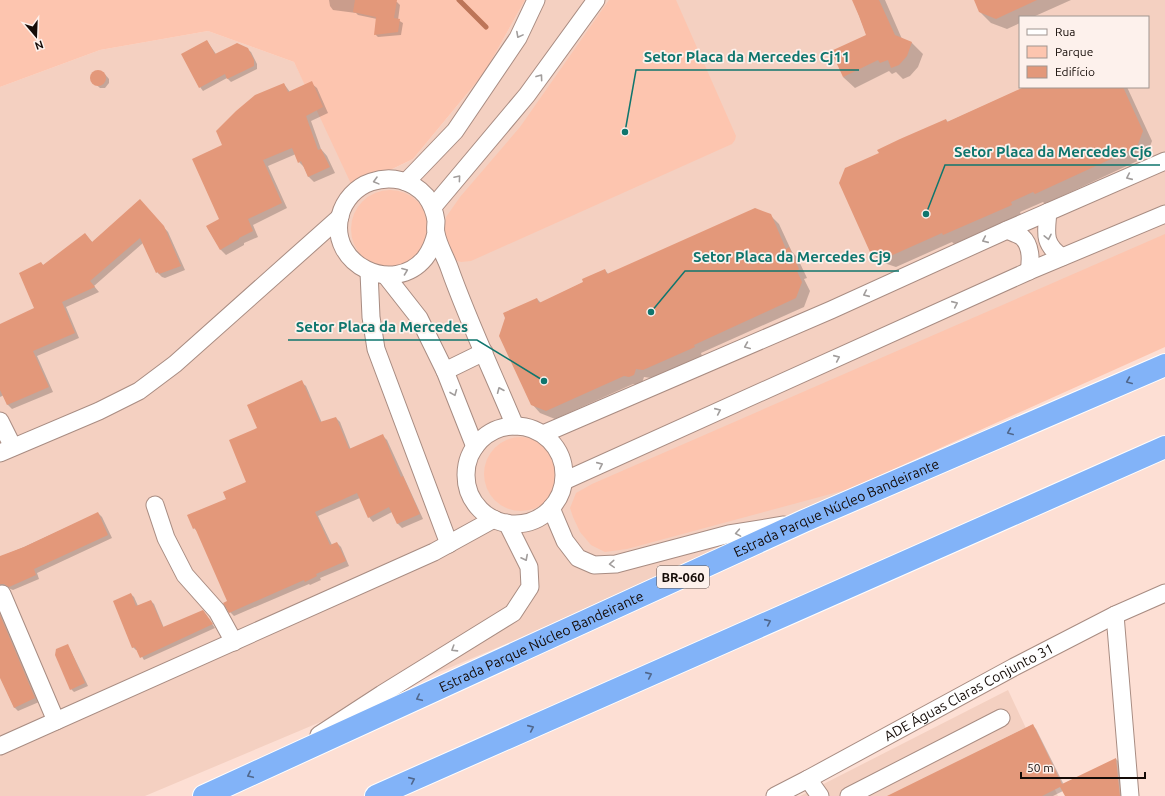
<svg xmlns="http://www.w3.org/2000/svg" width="1165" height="796" font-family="Ubuntu,sans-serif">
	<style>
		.built { fill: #f4d0c1; fill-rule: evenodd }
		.green { fill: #fdc5af }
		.shadow { fill: #0003 }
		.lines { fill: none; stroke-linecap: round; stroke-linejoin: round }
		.stream { stroke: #bd7558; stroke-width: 5 }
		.building { fill: #e3987a }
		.minor-casing { stroke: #a88c82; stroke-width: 19 }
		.highway-casing { stroke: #fff; stroke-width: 24 }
		.minor { stroke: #fff; stroke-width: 17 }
		.highway { stroke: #82b3f8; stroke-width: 22 }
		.oneway { stroke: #a19d9c }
		.oneway2 { stroke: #50678c }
		.labels { text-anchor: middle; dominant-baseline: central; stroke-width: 3.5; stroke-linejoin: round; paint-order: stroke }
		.shield { fill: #fdf1ec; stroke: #5a504c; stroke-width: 1 }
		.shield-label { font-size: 13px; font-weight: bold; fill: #140b07 }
		.street-label { font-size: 14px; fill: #140b07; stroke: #fdf1ec }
		.leader { fill: none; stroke: #0f766e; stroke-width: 1.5 }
		.callout-dot { fill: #0f766e; stroke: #fdf1ec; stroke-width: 1.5 }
		.callout-label { font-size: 15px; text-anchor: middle; font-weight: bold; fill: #0f766e; stroke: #fdf1ec; stroke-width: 3.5; stroke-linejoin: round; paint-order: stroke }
	</style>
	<rect width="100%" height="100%" fill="#fddfd4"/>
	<g class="built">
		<path d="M525,0H1165V346L513,641L145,796H0V87L100,50L208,31L294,62L356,187L413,159L485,72ZM1020,17H1148V87H1020Z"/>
		<path d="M1008,690L1058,796H800Z"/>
	</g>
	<g class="green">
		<path d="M0,0H525L485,72L413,159L353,188L294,62L208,31L100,50L0,87Z"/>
		<path d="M609,0H676L736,136L735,140L732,144L471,261L461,262L454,260L448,249L444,230L446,217L460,197L520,127Z"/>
		<circle cx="390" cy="229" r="39"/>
		<path d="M1165,234V347L849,489L627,549L605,552L591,545L580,532L573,517L570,508L576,493L592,484Z"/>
		<circle cx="521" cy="474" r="37"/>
	</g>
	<g class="shadow">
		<path d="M329,0H386L397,2L400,5L398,20L403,23L401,35L378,37L375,34L377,19L358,15L356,13L333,10L330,6Z"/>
		<path d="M853,0H885L902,39L912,43L923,54L918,67L910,76L903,79L896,72L892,74L889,71L855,88L843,77L867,36Z"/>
		<path d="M975,0H1071L1033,17H1020V23L1007,29L991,23L980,12Z"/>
		<path d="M207,41L216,54L247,49L251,52L257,64V69L231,82L227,78L203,91L200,87Z"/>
		<path d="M94,72H103L109,79V83L105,88H100L92,81V76Z"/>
		<path d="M311,83L317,88L328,113L311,121L321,149L327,156L335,173L314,182L308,176L304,167L299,162L296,154L268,166L287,208L253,225L258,237L244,243V245L226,255L221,250L207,227L220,219L224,145L284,84L290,92Z"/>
		<path d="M1026,87H1127L1152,141L1146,157L1045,204L1043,202L1020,212L1021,215L954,244L952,242L896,267L881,262L871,252L880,153L946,120L948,122Z"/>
		<path d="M144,205L168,232L185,270L165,278L162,277L157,272L143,243L94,286L99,292L66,307L79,338L37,356L53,392L12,409L8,405L4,395L0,397V325L35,309L41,263L44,266L85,234L93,243Z"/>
		<path d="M770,215L779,224L792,252L797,257L807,278L804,279L810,291L804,307L701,353L702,356L651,378L644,377L642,383L638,385L633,384L555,419L540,413L532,404L537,299L541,303L584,282L605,270L609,275Z"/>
		<path d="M301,382L306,386L322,423L336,418L340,422L351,450L382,435L387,440L423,519L402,528L398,524L392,512L373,522L369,517L360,498L318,516L332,545L337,543L341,547L349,566L320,578L321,580L310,585L309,584L234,616L230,612L229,602L199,533L194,528L247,482L259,428Z"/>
		<path d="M98,513L102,517L112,538L37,573L39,579L13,590L8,588L0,590V557L24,547Z"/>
		<path d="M131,594L134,597L138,606L151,601L154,604L164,628L206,615L215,628L144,660L138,650H136L133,647Z"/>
		<path d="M0,611L39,702L18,711L14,707L0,676Z"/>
		<path d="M67,645L70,649L88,686L74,692L71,689Z"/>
		<path d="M1032,725L1036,729L1064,785L1116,759L1120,763L1123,796H1066L1063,791L1053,796H889Z"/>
	</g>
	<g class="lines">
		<path class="stream" d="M459,0L486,27"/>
	</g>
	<g class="building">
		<path d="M355,0H397L394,18L400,19L398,32L374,35L376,17L353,12Z"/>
		<path d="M852,0H879L895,35L912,42L907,56L899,65L891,68L888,60L880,63L878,60L843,77L831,51L866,35L859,16Z"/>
		<path d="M974,0H1037L996,19L979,12Z"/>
		<path d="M207,40L215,54L237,43L248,48L254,60V66L227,79L225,74L199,88L181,54Z"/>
		<circle cx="98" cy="78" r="8"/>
		<path d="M312,81L323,107L306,116L318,150L321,149L330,167L308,177L301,161L298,163L292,148L263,160L282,203L248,219L253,231L239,238V239L220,250L206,226L219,219L192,159L222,145L216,131L236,111L255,95L284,83L288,92Z"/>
		<path d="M1024,87H1123L1143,131L1137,147L1035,194L1033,192L1011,202L1012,205L943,235L942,233L886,258L870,252L839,183L845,168L879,153L877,150L900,139L946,119L947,122Z"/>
		<path d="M140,199L164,226L181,266L159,274L158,272L156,273L140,238L90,281L95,287L62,302L75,333L33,351L49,387L7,405L0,390V324L34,308L19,273L41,262L43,265L85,233L92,242Z"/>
		<path d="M755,208L771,214L786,249L789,247L799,269L797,271L802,282L796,298L694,345L695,347L643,370L636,369L634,375L629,377L624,376L546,411L531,405L499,336L505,318L503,313L537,298L539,303L583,282L582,279L605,269L607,274Z"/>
		<path d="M302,380L320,422L336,417L349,449L383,434L401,477L403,476L420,514L397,524L389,507L368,518L357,493L315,512L330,545L337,542L346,561L316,574L317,576L305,582L304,580L229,613L223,603L227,601L195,528L193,529L187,515L226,499L223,492L246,482L229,440L257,428L247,405Z"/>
		<path d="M98,512L108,535L34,569L36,575L9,587L4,584H0V556L24,547Z"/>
		<path d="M131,593L136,606L151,600L163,627L203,610L213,624L140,658L135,647L132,648L113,601Z"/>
		<path d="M0,615L35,698L14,708L0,678Z"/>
		<path d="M68,644L85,683L70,690L55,655L56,649Z"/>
		<path d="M1033,724L1062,784L1116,758L1120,796H1065L1060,787L1042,796H887Z"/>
	</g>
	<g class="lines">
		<defs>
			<g id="minor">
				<path d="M406,182L455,131L518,38L536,0"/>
				<path d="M433,207L527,95L596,0"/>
				<path d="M1048,212C1046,233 1043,244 1062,257"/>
				<path d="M1007,230C1011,232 1018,234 1022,237C1031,245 1031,260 1029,271"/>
				<path d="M436,233C434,242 431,250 425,258C394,296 328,265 340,216C344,200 356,187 371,182C391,175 412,180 426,196C431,203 435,213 436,221C436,225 435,229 436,233C438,245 445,256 449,267C468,321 493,373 515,426"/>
				<path d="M369,272L371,317L376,349L449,544"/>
				<path d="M386,276L419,318L445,371L475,447"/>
				<path d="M445,371L484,352"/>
				<path d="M0,421L13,447"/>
				<circle cx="515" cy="475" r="49"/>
				<path d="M543,434L831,310L1007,230L1165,161"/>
				<path d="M0,453L99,411L139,391L175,364L340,217"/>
				<path d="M564,481L1029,271L1165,214"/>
				<path d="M155,505L166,538L185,575L217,611L234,642"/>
				<path d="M551,508L565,541L578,558L594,565L616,564L729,534L784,525"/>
				<path d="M2,594L56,721"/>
				<path d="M1115,615L1130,796"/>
				<path d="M319,735L382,694L513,613L530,587L529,567L507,523"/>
				<path d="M0,746L434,552L494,519"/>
				<path d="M808,779L820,796"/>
				<path id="s1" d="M775,796L808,779L1014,667L1115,615L1165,593"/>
				<path d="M849,796L1001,718"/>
			</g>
			<g id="highway">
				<path id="s2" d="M204,796L804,521L1165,365"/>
				<path d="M376,796L1165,447"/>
			</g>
		</defs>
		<use href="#minor" class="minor-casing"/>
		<use href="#highway" class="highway-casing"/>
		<use href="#minor" class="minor"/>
		<use href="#highway" class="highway"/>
	</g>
	<defs><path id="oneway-chevron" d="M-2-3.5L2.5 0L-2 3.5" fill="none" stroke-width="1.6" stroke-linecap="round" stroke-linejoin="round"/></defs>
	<g class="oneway">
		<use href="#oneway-chevron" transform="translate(519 35) rotate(118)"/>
		<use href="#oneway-chevron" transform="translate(540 77) rotate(-54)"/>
		<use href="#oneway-chevron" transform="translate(1129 177) rotate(156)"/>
		<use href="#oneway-chevron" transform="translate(458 178) rotate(-50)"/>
		<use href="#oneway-chevron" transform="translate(376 181) rotate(165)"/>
		<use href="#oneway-chevron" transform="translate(1048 237) rotate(78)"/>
		<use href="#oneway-chevron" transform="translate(985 240) rotate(156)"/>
		<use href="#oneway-chevron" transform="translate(405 271) rotate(-21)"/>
		<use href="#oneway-chevron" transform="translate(866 294) rotate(156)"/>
		<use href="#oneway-chevron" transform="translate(955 304) rotate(-24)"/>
		<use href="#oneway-chevron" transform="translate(747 346) rotate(157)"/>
		<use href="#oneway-chevron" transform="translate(837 358) rotate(-24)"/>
		<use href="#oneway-chevron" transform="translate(500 390) rotate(-113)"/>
		<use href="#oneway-chevron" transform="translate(454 393) rotate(68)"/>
		<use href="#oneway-chevron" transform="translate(718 411) rotate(-24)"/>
		<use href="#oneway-chevron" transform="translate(600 465) rotate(-24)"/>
		<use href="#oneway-chevron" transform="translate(738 533) rotate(170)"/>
		<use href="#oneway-chevron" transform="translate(525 558) rotate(63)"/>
		<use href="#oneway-chevron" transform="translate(612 564) rotate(176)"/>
		<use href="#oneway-chevron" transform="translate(454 649) rotate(148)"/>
	</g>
	<g class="oneway2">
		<use href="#oneway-chevron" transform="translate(1129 381) rotate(157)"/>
		<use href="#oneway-chevron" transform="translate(1010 432) rotate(157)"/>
		<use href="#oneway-chevron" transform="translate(768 622) rotate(-24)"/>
		<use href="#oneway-chevron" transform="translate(649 675) rotate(-24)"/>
		<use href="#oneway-chevron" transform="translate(419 698) rotate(155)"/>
		<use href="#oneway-chevron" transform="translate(531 728) rotate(-24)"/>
		<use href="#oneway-chevron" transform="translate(250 775) rotate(155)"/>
		<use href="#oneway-chevron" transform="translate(412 780) rotate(-24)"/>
	</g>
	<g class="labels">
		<rect class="shield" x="657" y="566" width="52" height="22" rx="3"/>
		<g class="shield-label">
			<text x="683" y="577">BR-060</text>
		</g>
		<g class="street-label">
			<text stroke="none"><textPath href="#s2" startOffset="695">Estrada Parque Núcleo Bandeirante</textPath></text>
			<text stroke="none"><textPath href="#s2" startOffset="371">Estrada Parque Núcleo Bandeirante</textPath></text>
			<text stroke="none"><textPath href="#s1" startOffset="220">ADE Águas Claras Conjunto 31</textPath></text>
		</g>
	</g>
	<path class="leader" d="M625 132L636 70H859M926 214L945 165H1160M651 312L685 271H899M544 381L477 340H288"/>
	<g class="callout-dot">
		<circle cx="625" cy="132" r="4"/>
		<circle cx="926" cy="214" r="4"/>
		<circle cx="651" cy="312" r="4"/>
		<circle cx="544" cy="381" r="4"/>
	</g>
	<g class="callout-label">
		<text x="747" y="62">Setor Placa da Mercedes Cj11</text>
		<text x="1053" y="157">Setor Placa da Mercedes Cj6</text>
		<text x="792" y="262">Setor Placa da Mercedes Cj9</text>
		<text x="382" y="332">Setor Placa da Mercedes</text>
	</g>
	<rect x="1019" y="16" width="130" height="72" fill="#fdf1ec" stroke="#a09590"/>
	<rect x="1027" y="29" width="20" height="6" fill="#ffffff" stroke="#a09590"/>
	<text x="1055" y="36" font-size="12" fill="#140b07">Rua</text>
	<rect x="1027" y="46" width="20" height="12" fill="#fdc5af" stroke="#a09590"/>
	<text x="1055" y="56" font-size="12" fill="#140b07">Parque</text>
	<rect x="1027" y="66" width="20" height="12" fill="#e3987a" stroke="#a09590"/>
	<text x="1055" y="76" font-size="12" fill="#140b07">Edifício</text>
	<g transform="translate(36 36) rotate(161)" stroke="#fdf1ec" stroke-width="3" paint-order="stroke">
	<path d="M0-3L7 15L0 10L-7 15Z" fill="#140b07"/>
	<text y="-6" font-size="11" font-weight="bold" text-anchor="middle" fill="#140b07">N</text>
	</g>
	<path d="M1021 772v6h124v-6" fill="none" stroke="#140b07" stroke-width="2"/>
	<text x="1027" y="772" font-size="12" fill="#140b07" stroke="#fdf1ec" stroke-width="3" paint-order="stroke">50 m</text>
</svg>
